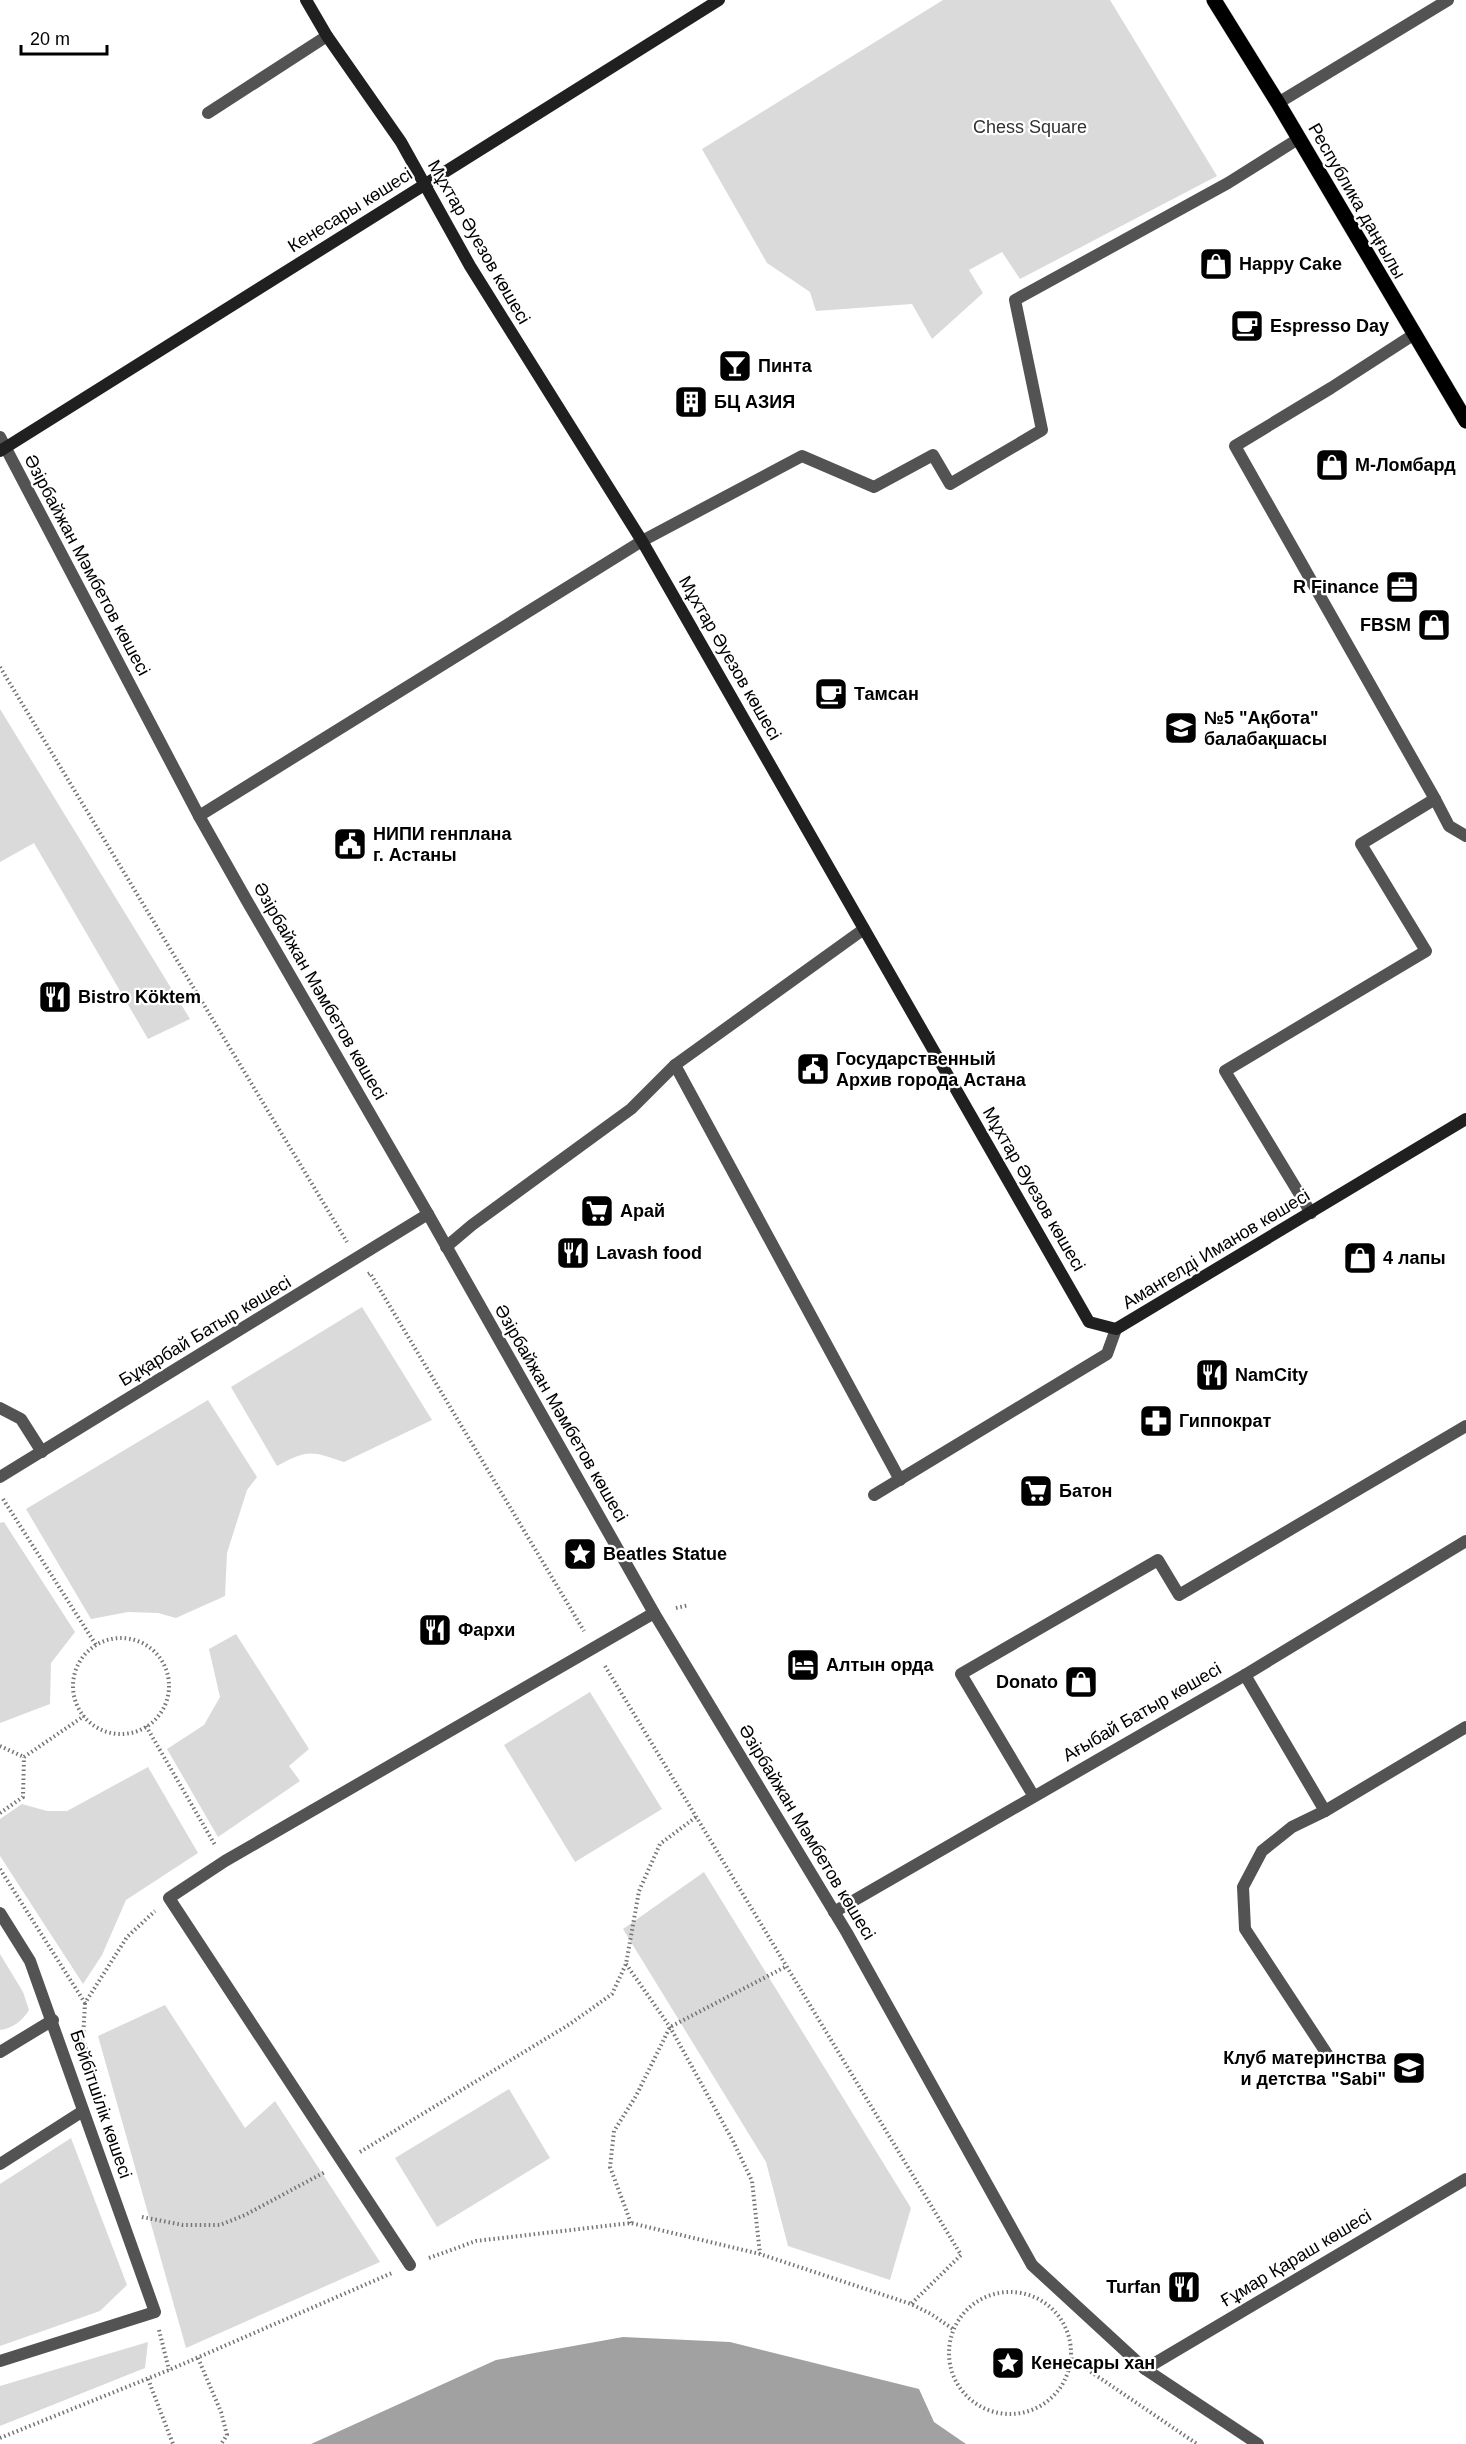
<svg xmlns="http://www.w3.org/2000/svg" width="1466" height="2444" font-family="Arial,sans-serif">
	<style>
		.green { fill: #dadada }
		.water { fill: #a1a1a1 }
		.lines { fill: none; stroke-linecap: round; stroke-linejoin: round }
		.primary-casing { stroke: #dbdbdb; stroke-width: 16 }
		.path { stroke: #757575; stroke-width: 4; stroke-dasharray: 1.5 3; stroke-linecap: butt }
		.lane { stroke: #535353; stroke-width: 12 }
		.street { stroke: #535353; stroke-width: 12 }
		.secondary { stroke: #202020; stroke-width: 12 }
		.primary { stroke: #000; stroke-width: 15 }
		.labels { text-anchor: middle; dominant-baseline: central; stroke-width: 4.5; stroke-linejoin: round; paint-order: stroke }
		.park-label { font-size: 18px; fill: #313131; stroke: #fff }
		.street-label { font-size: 18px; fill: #000; stroke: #fff }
		.poi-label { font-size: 18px; font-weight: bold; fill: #000; stroke: #fff; text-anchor: start }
	</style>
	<rect width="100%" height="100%" fill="#fff"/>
	<g class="green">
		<path d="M943,0H1110L1217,176L1020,279L1002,252L969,270L983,293L932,339L912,304L816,311L810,292L767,263L702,149Z"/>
		<path d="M0,709L190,1019L148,1039L34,843L0,862Z"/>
		<path d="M362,1307L432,1420L344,1462C311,1451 308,1449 277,1466L231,1387Z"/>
		<path d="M208,1400L257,1477L247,1490L227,1553L225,1596L176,1618L158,1613L128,1612L91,1619L26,1509Z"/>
		<path d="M4,1522L75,1632L51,1663L50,1704L0,1723V1523Z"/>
		<path d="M236,1634L309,1749L289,1766L300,1781L218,1837L167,1749L204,1725L220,1697L209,1649Z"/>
		<path d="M590,1692L662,1809L575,1862L504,1745Z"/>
		<path d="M148,1767L198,1853L126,1900L102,1955L83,1984L0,1856V1819L22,1804L47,1811H67Z"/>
		<path d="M704,1872L911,2208L890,2280L788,2246L766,2162L623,1929Z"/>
		<path d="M0,1954L23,1992L29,2010C23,2020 12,2029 0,2030Z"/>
		<path d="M165,2005L245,2128L275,2101L380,2262L186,2348L98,2036Z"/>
		<path d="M509,2089L550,2158L437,2227L395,2158Z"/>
		<path d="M71,2138L127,2285L100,2311L0,2346V2184Z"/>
		<path d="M148,2342L145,2368L0,2426V2386Z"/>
	</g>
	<path class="water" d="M623,2337L730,2342L919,2389L934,2422L966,2444H311L496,2360Z"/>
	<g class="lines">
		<defs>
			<path id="primary" d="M1214,0L1278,103L1466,421"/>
		</defs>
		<use href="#primary" class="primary-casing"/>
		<g class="path">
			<path d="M0,667L347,1242"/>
			<path d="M368,1274L370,1273L584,1631"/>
			<path d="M3,1499L96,1645"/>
			<path d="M676,1608L689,1605"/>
			<circle cx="121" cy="1686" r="48"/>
			<path d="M605,1666L961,2255L911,2304"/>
			<path d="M146,1726L215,1845"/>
			<path d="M0,1746L24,1757"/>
			<path d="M24,1757L84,1716"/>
			<path d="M0,1813L23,1797L24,1757"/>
			<path d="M0,1869L85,2003L127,1937L155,1911"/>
			<path d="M626,1964L670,2027L733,2141L752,2181L760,2254"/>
			<path d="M85,2003L83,2039L87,2053"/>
			<path d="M360,2152L570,2024L612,1994L626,1964L639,1891L660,1844L696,1817"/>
			<path d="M142,2217L183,2225H220L245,2215L325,2172"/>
			<path d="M631,2223L610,2167L614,2131L636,2096L670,2027L787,1966"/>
			<path d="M429,2258L476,2241L631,2223L760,2254L911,2304L931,2314L953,2329"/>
			<circle cx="1010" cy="2353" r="61"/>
			<path d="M159,2330L169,2370"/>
			<path d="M198,2358L221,2412L227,2435L221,2444"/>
			<path d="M1072,2359L1197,2444"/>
			<path d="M148,2379L173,2444"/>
			<path d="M0,2438L169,2370L392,2273"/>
		</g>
		<g class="lane">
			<path d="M1278,103L1448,0"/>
			<path d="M208,113L327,36"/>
			<path d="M1413,335L1331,388L1235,446L1435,799"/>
			<path d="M642,541L802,456L874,487L933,455L950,484L1042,430L1015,300L1228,183L1298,139"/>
			<path d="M675,1065L900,1480"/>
			<path d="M1311,1213L1225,1071L1426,951L1361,844L1435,799L1449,826L1466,836"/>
			<path d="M0,1408L21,1419L42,1452"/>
			<path d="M874,1495L1107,1354L1116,1329"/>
			<path d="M1245,1675L1325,1811L1466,1727"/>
			<path d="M1033,1795L961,1674L1158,1560L1179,1595L1466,1426"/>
			<path d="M1325,1811L1292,1827L1262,1851L1243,1887L1245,1929L1329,2057"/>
			<path d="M0,2052L53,2020"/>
			<path d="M0,2164L83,2111"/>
			<path d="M410,2265L169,1898L225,1861L654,1613"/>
			<path d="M1145,2369L1258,2444"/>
		</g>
		<g class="street">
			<path d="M0,437L199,816L247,901L428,1214L654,1613L847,1933L1032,2265L1145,2369L1466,2179"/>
			<path d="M199,816L642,541"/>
			<path d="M446,1247L472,1225L631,1109L675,1065L864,929"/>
			<path d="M0,1477L428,1214"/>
			<path d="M834,1912L1245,1675L1466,1541"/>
			<path d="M0,1913L30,1961L155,2312L0,2361"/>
		</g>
		<g class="secondary">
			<path d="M306,0L327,36L401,142L470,266L642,541L1089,1322L1116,1329L1466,1119"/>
			<path d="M0,451L719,0"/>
		</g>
		<use href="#primary" class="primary"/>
	</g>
	<defs>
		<symbol id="shop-square" viewBox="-11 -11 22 22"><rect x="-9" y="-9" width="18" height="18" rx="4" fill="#000" stroke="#fff"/><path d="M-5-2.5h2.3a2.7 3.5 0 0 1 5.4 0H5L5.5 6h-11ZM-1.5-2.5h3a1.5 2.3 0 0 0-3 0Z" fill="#fff"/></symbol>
		<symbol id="cafe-square" viewBox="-11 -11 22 22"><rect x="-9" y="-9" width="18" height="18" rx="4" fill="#000" stroke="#fff"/><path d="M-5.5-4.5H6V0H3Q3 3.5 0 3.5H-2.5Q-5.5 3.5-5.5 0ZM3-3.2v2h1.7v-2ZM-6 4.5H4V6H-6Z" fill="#fff"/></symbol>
		<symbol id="bar-square" viewBox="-11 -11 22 22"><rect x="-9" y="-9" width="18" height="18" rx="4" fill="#000" stroke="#fff"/><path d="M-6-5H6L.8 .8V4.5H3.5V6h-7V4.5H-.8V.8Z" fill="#fff"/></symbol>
		<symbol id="building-square" viewBox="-11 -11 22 22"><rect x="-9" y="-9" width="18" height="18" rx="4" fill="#000" stroke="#fff"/><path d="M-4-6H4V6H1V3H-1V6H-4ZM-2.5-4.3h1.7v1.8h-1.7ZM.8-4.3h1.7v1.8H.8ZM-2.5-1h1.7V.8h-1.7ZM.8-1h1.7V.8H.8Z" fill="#fff"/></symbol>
		<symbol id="office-square" viewBox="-11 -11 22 22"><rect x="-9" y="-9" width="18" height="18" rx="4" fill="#000" stroke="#fff"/><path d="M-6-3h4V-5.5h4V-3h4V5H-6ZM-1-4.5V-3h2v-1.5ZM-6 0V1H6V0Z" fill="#fff"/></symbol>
		<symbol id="school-square" viewBox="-11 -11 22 22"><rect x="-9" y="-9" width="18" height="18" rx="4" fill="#000" stroke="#fff"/><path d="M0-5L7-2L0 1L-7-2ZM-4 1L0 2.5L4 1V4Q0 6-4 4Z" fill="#fff"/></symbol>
		<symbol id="civic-square" viewBox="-11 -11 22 22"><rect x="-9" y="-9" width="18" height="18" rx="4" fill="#000" stroke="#fff"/><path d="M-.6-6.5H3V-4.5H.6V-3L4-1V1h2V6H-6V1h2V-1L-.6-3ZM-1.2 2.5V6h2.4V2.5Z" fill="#fff"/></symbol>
		<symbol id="restaurant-square" viewBox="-11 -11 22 22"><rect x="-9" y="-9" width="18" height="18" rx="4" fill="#000" stroke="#fff"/><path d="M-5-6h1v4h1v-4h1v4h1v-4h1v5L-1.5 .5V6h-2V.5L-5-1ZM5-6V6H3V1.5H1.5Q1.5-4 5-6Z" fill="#fff"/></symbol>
		<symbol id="supermarket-square" viewBox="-11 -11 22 22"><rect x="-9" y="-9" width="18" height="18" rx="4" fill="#000" stroke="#fff"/><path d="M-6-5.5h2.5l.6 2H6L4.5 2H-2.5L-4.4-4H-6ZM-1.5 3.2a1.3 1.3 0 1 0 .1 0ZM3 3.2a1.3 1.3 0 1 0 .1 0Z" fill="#fff"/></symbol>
		<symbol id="pharmacy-square" viewBox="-11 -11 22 22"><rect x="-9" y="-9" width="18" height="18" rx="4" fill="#000" stroke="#fff"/><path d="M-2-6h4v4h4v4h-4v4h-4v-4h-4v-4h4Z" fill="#fff"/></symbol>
		<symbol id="sight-square" viewBox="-11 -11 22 22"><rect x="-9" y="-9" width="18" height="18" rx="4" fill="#000" stroke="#fff"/><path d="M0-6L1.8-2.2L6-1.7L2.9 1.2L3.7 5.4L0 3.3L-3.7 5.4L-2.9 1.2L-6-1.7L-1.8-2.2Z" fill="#fff"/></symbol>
		<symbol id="hotel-square" viewBox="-11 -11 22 22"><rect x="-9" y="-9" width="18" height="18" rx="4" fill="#000" stroke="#fff"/><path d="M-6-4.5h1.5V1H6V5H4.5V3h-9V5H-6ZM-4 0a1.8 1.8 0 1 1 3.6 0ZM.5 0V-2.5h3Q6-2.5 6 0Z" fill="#fff"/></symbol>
	</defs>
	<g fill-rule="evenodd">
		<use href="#shop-square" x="1197" y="245" width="38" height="38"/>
		<use href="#cafe-square" x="1228" y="307" width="38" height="38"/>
		<use href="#bar-square" x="716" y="347" width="38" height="38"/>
		<use href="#building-square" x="672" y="383" width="38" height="38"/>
		<use href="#shop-square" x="1313" y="446" width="38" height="38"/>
		<use href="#office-square" x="1383" y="568" width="38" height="38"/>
		<use href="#shop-square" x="1415" y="606" width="38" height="38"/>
		<use href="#cafe-square" x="812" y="675" width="38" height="38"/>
		<use href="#school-square" x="1162" y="709" width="38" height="38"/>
		<use href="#civic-square" x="331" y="825" width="38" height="38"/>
		<use href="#restaurant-square" x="36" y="978" width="38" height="38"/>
		<use href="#civic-square" x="794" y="1050" width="38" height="38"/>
		<use href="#supermarket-square" x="578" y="1192" width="38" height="38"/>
		<use href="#restaurant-square" x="554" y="1234" width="38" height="38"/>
		<use href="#shop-square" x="1341" y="1239" width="38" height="38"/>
		<use href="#restaurant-square" x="1193" y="1356" width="38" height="38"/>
		<use href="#pharmacy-square" x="1137" y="1402" width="38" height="38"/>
		<use href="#supermarket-square" x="1017" y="1472" width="38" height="38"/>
		<use href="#sight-square" x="561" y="1535" width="38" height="38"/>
		<use href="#restaurant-square" x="416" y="1611" width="38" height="38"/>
		<use href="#hotel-square" x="784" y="1646" width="38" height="38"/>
		<use href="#shop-square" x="1062" y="1663" width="38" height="38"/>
		<use href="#school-square" x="1390" y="2049" width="38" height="38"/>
		<use href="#restaurant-square" x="1165" y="2268" width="38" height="38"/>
		<use href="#sight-square" x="989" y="2344" width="38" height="38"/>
	</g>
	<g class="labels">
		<g class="park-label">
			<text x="1030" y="127">Chess Square</text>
		</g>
		<g class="street-label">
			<text transform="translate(1357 201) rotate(60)">Республика даңғылы</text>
			<text transform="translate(350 210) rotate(-32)">Кенесары көшесі</text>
			<text transform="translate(479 242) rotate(60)">Мұхтар Әуезов көшесі</text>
			<text transform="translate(87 565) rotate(62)">Әзірбайжан Мәмбетов көшесі</text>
			<text transform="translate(730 658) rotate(60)">Мұхтар Әуезов көшесі</text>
			<text transform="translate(320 991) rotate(60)">Әзірбайжан Мәмбетов көшесі</text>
			<text transform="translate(1034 1189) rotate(60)">Мұхтар Әуезов көшесі</text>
			<text transform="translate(1216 1249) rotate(-31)">Амангелді Иманов көшесі</text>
			<text transform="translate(205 1331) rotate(-31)">Бұқарбай Батыр көшесі</text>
			<text transform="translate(561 1413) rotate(60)">Әзірбайжан Мәмбетов көшесі</text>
			<text transform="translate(1142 1712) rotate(-30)">Ағыбай Батыр көшесі</text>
			<text transform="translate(807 1832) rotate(59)">Әзірбайжан Мәмбетов көшесі</text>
			<text transform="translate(101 2104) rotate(71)">Бейбітшілік көшесі</text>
			<text transform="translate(1296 2258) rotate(-31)">Ғұмар Қараш көшесі</text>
		</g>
		<g class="poi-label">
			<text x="1239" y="264">Happy Cake</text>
			<text x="1270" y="326">Espresso Day</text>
			<text x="758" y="366">Пинта</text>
			<text x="714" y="402">БЦ АЗИЯ</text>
			<text x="1355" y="465">М-Ломбард</text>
			<text x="1379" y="587" text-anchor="end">R Finance</text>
			<text x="1411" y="625" text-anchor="end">FBSM</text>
			<text x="854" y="694">Тамсан</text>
			<text x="1204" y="718">№5 "Ақбота"<tspan x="1204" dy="21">балабақшасы</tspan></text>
			<text x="373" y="834">НИПИ генплана<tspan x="373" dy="21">г. Астаны</tspan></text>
			<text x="78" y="997">Bistro Köktem</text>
			<text x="836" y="1059">Государственный<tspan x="836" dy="21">Архив города Астана</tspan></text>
			<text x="620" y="1211">Арай</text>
			<text x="596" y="1253">Lavash food</text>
			<text x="1383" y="1258">4 лапы</text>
			<text x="1235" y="1375">NamCity</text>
			<text x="1179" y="1421">Гиппократ</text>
			<text x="1059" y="1491">Батон</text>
			<text x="603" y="1554">Beatles Statue</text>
			<text x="458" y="1630">Фархи</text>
			<text x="826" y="1665">Алтын орда</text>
			<text x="1058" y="1682" text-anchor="end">Donato</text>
			<text x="1386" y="2058" text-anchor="end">Клуб материнства<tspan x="1386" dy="21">и детства "Sabi"</tspan></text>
			<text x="1161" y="2287" text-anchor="end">Turfan</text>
			<text x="1031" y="2363">Кенесары хан</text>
		</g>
	</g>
	<path d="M21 45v9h86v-9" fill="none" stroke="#000000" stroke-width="3"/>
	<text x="30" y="45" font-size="18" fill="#000000" stroke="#ffffff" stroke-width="4.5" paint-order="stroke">20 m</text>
</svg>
